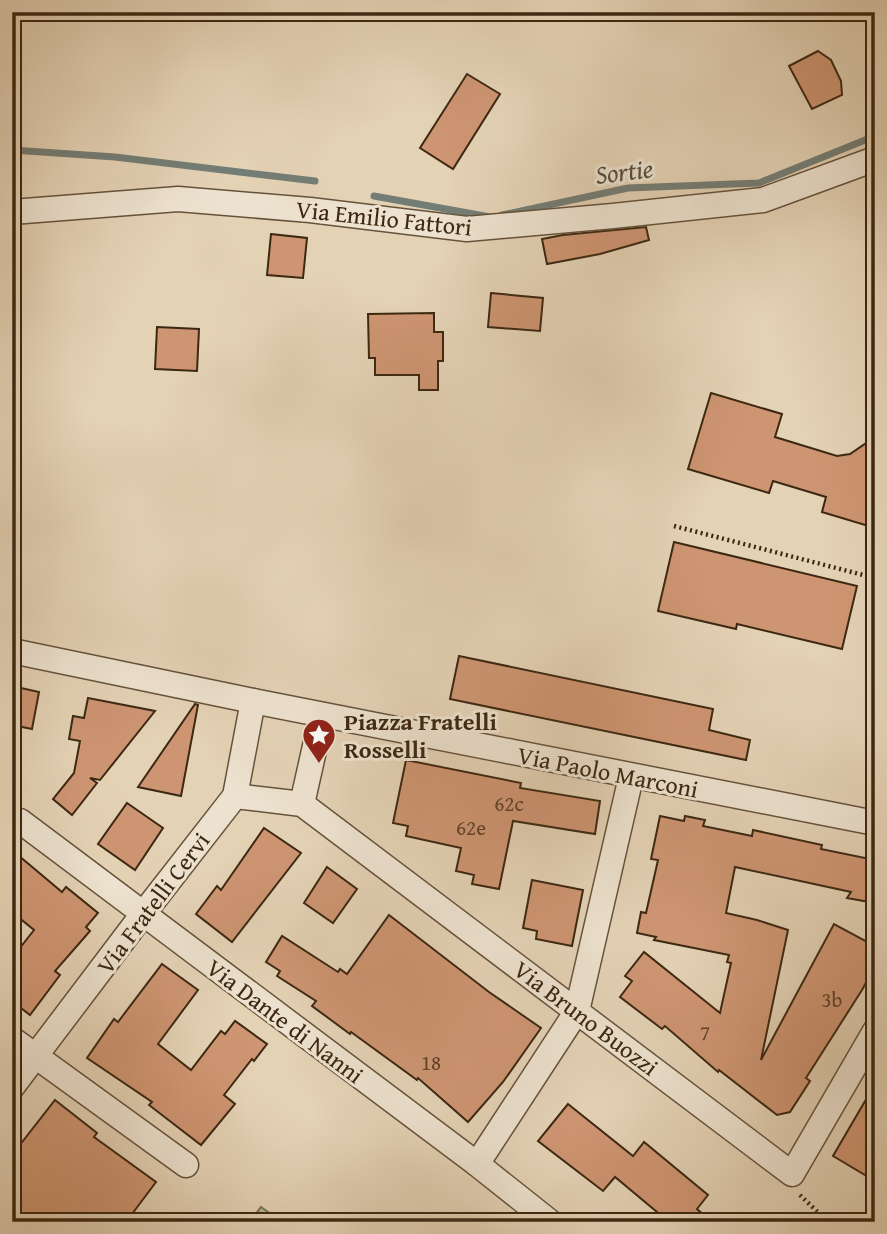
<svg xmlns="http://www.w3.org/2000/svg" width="887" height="1234" font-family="'Gentium Book Plus',serif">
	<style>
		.green { fill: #b1bd90; stroke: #767251; stroke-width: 2 }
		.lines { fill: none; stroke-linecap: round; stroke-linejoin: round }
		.stream { stroke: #747d75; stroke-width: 7 }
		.building { fill: #ce9572; stroke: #3c2812; stroke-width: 2 }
		.minor-casing { stroke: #66523b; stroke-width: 27 }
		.path { stroke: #3c2812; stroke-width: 4.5; stroke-dasharray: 2 3.5; stroke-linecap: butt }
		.minor { stroke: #ede2cf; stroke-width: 24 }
		.labels { text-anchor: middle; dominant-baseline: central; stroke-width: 6; stroke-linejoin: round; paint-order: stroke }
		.number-label { font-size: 21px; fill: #60432a }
		.street-label { font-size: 24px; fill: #3c2812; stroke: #ede2cf }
		.poi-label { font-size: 24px; font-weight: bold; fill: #3c2812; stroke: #ede2cf; text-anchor: start }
		.water-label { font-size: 26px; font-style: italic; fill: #534b3b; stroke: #ede2cf }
	</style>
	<rect width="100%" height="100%" fill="#e4d2b5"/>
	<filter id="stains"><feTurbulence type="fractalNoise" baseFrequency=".00286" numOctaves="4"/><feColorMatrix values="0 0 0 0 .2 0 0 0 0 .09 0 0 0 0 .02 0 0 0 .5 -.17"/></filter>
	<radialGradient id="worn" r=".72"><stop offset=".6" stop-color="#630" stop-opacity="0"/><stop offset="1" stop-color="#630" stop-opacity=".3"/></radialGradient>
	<path class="green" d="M261,1207L282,1222H250Z"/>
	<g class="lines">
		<g class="stream">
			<path d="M12,150L115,157L315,181"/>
			<path d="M374,196L490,217"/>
			<path d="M502,215L628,188L759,183L875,136"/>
		</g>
	</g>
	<g class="building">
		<path d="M818,51L831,60L841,81L842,95L812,109L789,66Z"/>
		<path d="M467,74L500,94L453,169L420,148Z"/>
		<path d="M646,227L649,240L600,254L547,264L542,239L563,235Z"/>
		<path d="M271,234L307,238L303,278L267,275Z"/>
		<path d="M491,293L543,298L540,331L488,327Z"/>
		<path d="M434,313V332H443V361H438V390H419V375H375V358H369L368,314Z"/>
		<path d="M157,327L199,329L197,371L155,369Z"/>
		<path d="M711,393L782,414L775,437L837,456L850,454L875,437V528L822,512L826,497L773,481L769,493L688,469Z"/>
		<path d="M674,542L857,586L842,649L737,624L736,629L658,611Z"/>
		<path d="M459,656L713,709L709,730L750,740L746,760L450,699Z"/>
		<path d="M12,686L39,692L32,729L12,725Z"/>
		<path d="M88,698L155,711L100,780L90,778L97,783L72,815L53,799L74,773L80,741L69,739L73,716L84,718Z"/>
		<path d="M195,704L198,705L181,796L138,787Z"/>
		<path d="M406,760L521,783L520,788L600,801L595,834L513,821L499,889L472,884L474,875L456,871L461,848L406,836L408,826L393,823Z"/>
		<path d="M127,803L163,828L135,870L98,844Z"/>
		<path d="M660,816L684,821L685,816L705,820L703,826L752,836L753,830L822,845L821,849L875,860V903L847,898L851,892L735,867L726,913L757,920L788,930L761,1060L834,924L875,946V966L862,990L806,1078L810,1081L790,1112L777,1115L719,1070L718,1072L665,1026L662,1029L620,997L632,981L625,976L644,952L720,1013L731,963L727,962L729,955L654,940L656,937L637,933L641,912L646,913L658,860L651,859Z"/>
		<path d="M264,828L301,853L232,942L196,914L217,886L221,890Z"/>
		<path d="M12,850L62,892L66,887L98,913L86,927L90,931L55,971L60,975L30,1015L12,1001V958L34,930L12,912Z"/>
		<path d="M327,867L357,889L333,923L304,903Z"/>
		<path d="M532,880L583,890L572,946L536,939L537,931L523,928Z"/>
		<path d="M389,915L489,992L541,1028L503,1082L468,1122L418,1078L417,1080L351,1032L350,1034L312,1006L316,1001L277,976L280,971L266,962L282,936L338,972L340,969L347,974Z"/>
		<path d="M162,964L198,990L158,1044L191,1070L221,1031L225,1034L235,1021L267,1044L254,1061L252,1059L224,1095L235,1104L201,1145L149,1105L152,1102L87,1058L114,1019L118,1022Z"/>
		<path d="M875,1084V1181L833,1156Z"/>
		<path d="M55,1100L97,1133L94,1137L156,1182L126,1222H12V1155Z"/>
		<path d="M568,1104L633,1156L644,1142L708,1195L697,1209L712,1222H669L615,1177L603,1191L538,1141Z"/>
	</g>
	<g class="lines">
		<defs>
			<g id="minor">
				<path d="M12,212L178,199L310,210L467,229L613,216L763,200L875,159"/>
				<path d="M12,651L253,701L875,823"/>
				<path d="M235,796L302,804L792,1174L875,1031"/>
				<path d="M302,804L322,715"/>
				<path d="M20,821L477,1164L550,1222"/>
				<path d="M12,1039L186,1165"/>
				<path d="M12,1087L143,914L235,796L253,701"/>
				<path d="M477,1164L577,1011L631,777"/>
			</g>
		</defs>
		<use href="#minor" class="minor-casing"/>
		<g class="path">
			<path d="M674,526L875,578"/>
			<path d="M800,1195L828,1222"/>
		</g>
		<use href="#minor" class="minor"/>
	</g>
	<defs>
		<symbol id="sight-pin" viewBox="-11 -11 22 30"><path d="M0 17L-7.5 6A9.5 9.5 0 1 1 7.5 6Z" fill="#8f2418" stroke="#ede2cf"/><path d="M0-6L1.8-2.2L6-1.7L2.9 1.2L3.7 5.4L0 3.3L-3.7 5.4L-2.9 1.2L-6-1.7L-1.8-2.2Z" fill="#fff"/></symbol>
	</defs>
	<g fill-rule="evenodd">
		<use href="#sight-pin" x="300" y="716" width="38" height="52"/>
	</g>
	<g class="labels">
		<g class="number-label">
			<text x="509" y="803">62c</text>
			<text x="471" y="827">62e</text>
			<text x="832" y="999">3b</text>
			<text x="705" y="1032">7</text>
			<text x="431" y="1062">18</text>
		</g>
		<g class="street-label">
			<text transform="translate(384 218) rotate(6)">Via Emilio Fattori</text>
			<text transform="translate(608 772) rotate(11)">Via Paolo Marconi</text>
			<text transform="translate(153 903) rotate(-53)">Via Fratelli Cervi</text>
			<text transform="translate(586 1018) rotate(37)">Via Bruno Buozzi</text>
			<text transform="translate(285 1021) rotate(37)">Via Dante di Nanni</text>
		</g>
		<g class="poi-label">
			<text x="344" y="721">Piazza Fratelli<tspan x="344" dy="28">Rosselli</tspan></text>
		</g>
		<g class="water-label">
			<text transform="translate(624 171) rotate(-7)">Sortie</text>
		</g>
	</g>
	<rect width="887" height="1234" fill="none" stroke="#e4d2b5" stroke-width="42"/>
	<rect x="14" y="14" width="859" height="1206" fill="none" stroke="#3c2812" stroke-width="3.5"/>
	<rect x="21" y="21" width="845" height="1192" fill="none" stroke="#3c2812" stroke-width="2"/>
	<rect width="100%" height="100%" filter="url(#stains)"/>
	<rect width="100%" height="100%" fill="url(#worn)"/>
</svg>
